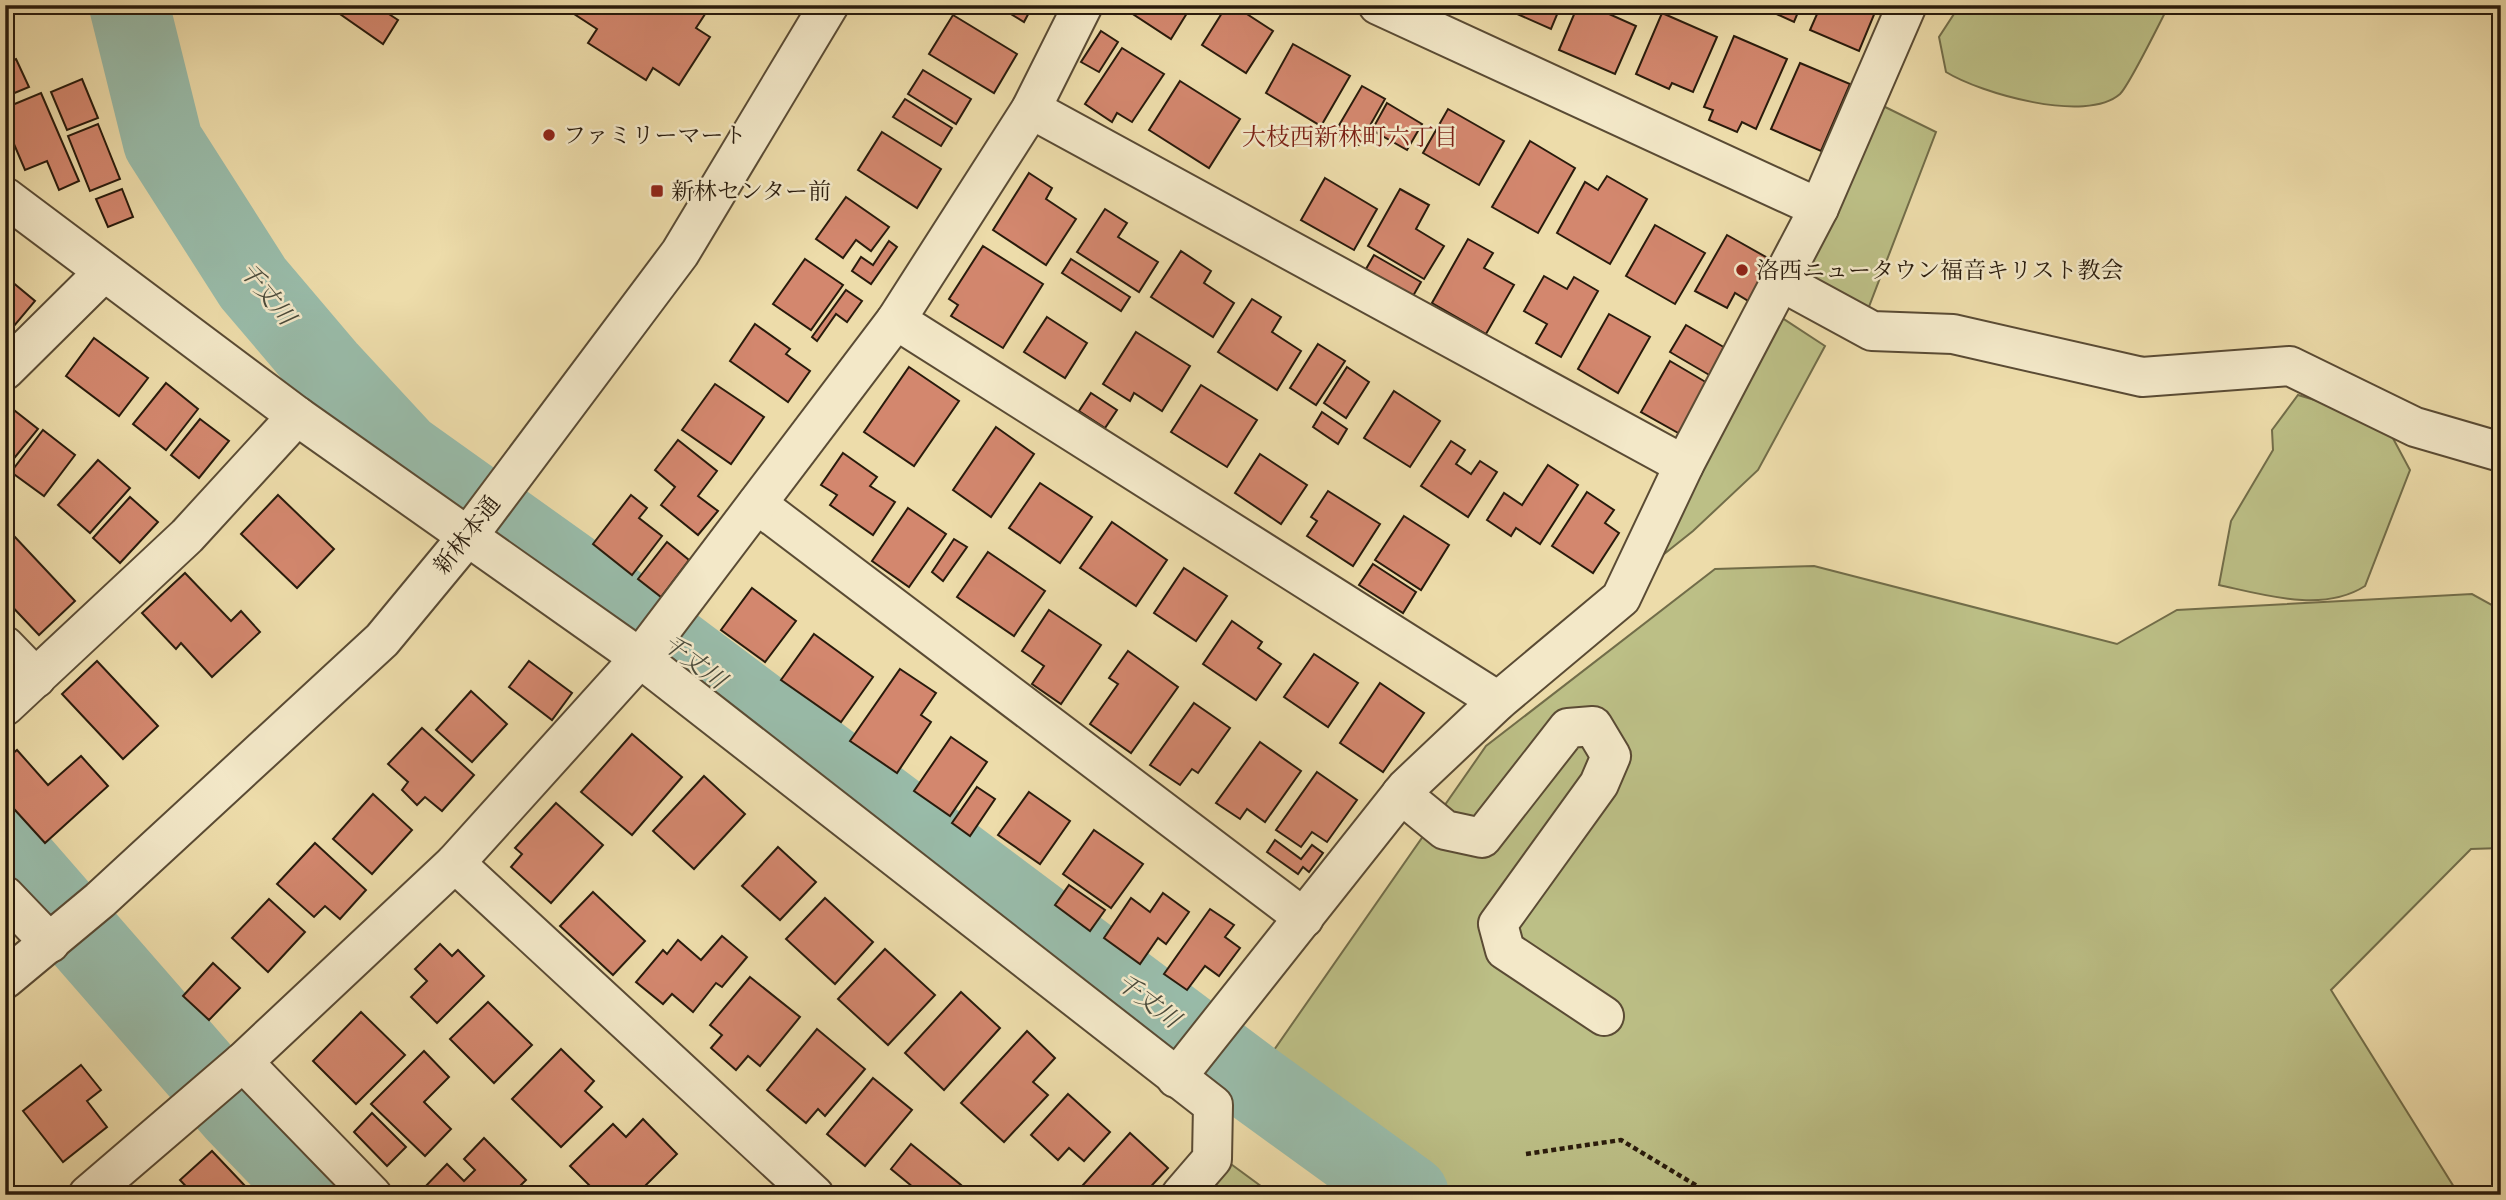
<svg xmlns="http://www.w3.org/2000/svg" width="2506" height="1200" font-family="Cardo,'Noto Serif JP',serif">
	<style>
		.green { fill: #bcbf86; stroke: #726d49; stroke-width: 2 }
		.lines { fill: none; stroke-linecap: round; stroke-linejoin: round }
		.river { stroke: #99bcaa; stroke-width: 80 }
		.building { fill: #d3876e; stroke: #291b0c; stroke-width: 2 }
		.minor-casing { stroke: #5a4b34; stroke-width: 42 }
		.path { stroke: #291b0c; stroke-width: 4.5; stroke-dasharray: 5 3.5; stroke-linecap: butt }
		.minor { stroke: #f3e8c8; stroke-width: 38 }
		.poi-dot { fill: #8f2418; stroke: #f3e8c8; stroke-width: 2.5 }
		.labels { text-anchor: middle; dominant-baseline: central; stroke-width: 5; stroke-linejoin: round; paint-order: stroke }
		.poi-label { font-size: 23px; fill: #291b0c; stroke: #f3e8c8; text-anchor: start }
		.street-label { font-size: 23px; fill: #291b0c; stroke: #f3e8c8 }
		.neighbourhood-label { font-size: 24px; fill: #7a1f14; stroke: #f3e8c8 }
		.water-label { font-size: 24px; font-style: italic; fill: #4b4b3b; stroke: #f3e8c8 }
	</style>
	<rect width="100%" height="100%" fill="#eddcaa"/>
	<filter id="stains"><feTurbulence type="fractalNoise" baseFrequency=".00286" numOctaves="4"/><feColorMatrix values="0 0 0 0 .2 0 0 0 0 .09 0 0 0 0 .02 0 0 0 .5 -.17"/></filter>
	<radialGradient id="worn" r=".72"><stop offset=".6" stop-color="#630" stop-opacity="0"/><stop offset="1" stop-color="#630" stop-opacity=".3"/></radialGradient>
	<g class="green">
		<path d="M1966,5H2169C2160,22 2130,84 2120,94C2086,124 1980,93 1946,72L1939,37L1954,14Z"/>
		<path d="M1875,102L1936,132L1865,317L1791,277Z"/>
		<path d="M1773,312L1825,346L1758,470L1693,531L1629,582Z"/>
		<path d="M2298,395L2355,412L2388,429L2410,470L2365,586C2323,613 2265,595 2219,585L2231,521L2273,450L2272,430Z"/>
		<path d="M1814,566L2117,644L2177,610L2472,594L2501,610V848L2471,849L2331,990L2459,1195H1455L1267,1060L1486,746L1715,569Z"/>
		<path d="M1220,1156L1273,1195H1188Z"/>
	</g>
	<g class="lines">
		<g class="river">
			<path d="M129,5L163,142L253,283L326,369L403,452L616,604L1253,1082L1409,1195"/>
			<path d="M5,847L236,1112L316,1195"/>
		</g>
	</g>
	<g class="building">
		<path d="M327,5H375L398,20L383,44Z"/>
		<path d="M566,5H711L696,28L710,37L679,85L653,68L646,80L588,43L597,29L565,8Z"/>
		<path d="M996,5H1033L1024,22Z"/>
		<path d="M1119,5H1192L1171,39Z"/>
		<path d="M1227,5H1233L1273,31L1246,73L1202,45Z"/>
		<path d="M1497,5H1561L1551,29Z"/>
		<path d="M1578,5H1589L1636,26L1615,74L1559,50Z"/>
		<path d="M1757,5H1801L1794,22Z"/>
		<path d="M1821,5H1878L1859,51L1810,30Z"/>
		<path d="M1662,13L1717,37L1693,92L1672,83L1669,89L1636,74Z"/>
		<path d="M953,15L1017,54L994,93L929,54Z"/>
		<path d="M1101,31L1118,42L1099,72L1081,62Z"/>
		<path d="M1734,36L1787,59L1756,129L1742,122L1737,132L1709,120L1713,110L1704,107Z"/>
		<path d="M1293,44L1350,76L1321,126L1266,93Z"/>
		<path d="M1122,48L1164,74L1132,122L1117,113L1112,122L1085,104Z"/>
		<path d="M16,59L29,87L5,97V64Z"/>
		<path d="M1800,63L1850,84L1821,151L1771,129Z"/>
		<path d="M923,70L971,99L956,124L908,94Z"/>
		<path d="M82,79L98,118L67,130L51,92Z"/>
		<path d="M1180,81L1240,119L1209,168L1149,130Z"/>
		<path d="M1362,86L1385,99L1359,145L1335,132Z"/>
		<path d="M41,93L79,181L59,190L47,161L25,170L5,123V108Z"/>
		<path d="M905,99L952,128L941,146L893,117Z"/>
		<path d="M1387,103L1422,124L1407,150L1372,130Z"/>
		<path d="M1448,109L1504,141L1479,185L1423,153Z"/>
		<path d="M98,124L120,179L90,191L68,136Z"/>
		<path d="M882,132L941,169L917,208L858,170Z"/>
		<path d="M1530,141L1575,168L1538,233L1492,207Z"/>
		<path d="M1029,173L1052,188L1046,199L1076,219L1046,265L993,230Z"/>
		<path d="M1607,176L1647,199L1610,264L1557,233L1585,182L1598,190Z"/>
		<path d="M1325,178L1377,209L1354,250L1301,220Z"/>
		<path d="M122,189L133,217L108,227L96,199Z"/>
		<path d="M1400,189L1429,205L1416,229L1444,246L1424,279L1368,246Z"/>
		<path d="M846,197L889,227L871,251L856,240L843,258L816,239Z"/>
		<path d="M1105,209L1127,223L1118,237L1158,262L1139,292L1077,252Z"/>
		<path d="M1655,225L1705,253L1675,304L1626,276Z"/>
		<path d="M1727,235L1773,261L1750,302L1735,293L1727,308L1695,291Z"/>
		<path d="M1468,239L1493,253L1484,268L1514,285L1486,334L1432,303Z"/>
		<path d="M889,241L897,247L871,284L852,271L861,257L873,265Z"/>
		<path d="M983,246L1043,284L1003,348L951,316L958,305L949,299Z"/>
		<path d="M1181,251L1211,271L1204,283L1234,303L1213,337L1151,297Z"/>
		<path d="M1374,255L1421,282L1413,296L1366,269Z"/>
		<path d="M805,259L843,285L811,330L773,304Z"/>
		<path d="M1071,259L1130,297L1121,311L1062,273Z"/>
		<path d="M5,276L35,301L9,332L5,329Z"/>
		<path d="M1544,276L1567,289L1574,277L1598,291L1561,357L1536,343L1547,324L1524,311Z"/>
		<path d="M846,290L862,301L847,322L836,314L817,341L812,337Z"/>
		<path d="M1252,299L1281,317L1272,332L1301,351L1277,390L1218,352Z"/>
		<path d="M1609,314L1650,337L1618,393L1578,369Z"/>
		<path d="M1047,317L1087,343L1065,378L1024,352Z"/>
		<path d="M755,324L790,349L786,354L810,371L788,402L730,361Z"/>
		<path d="M1686,325L1727,349L1711,376L1670,352Z"/>
		<path d="M1136,332L1190,366L1162,411L1134,393L1130,401L1103,384Z"/>
		<path d="M94,338L148,378L119,416L66,376Z"/>
		<path d="M1318,344L1345,361L1316,405L1290,388Z"/>
		<path d="M1670,361L1709,384L1680,434L1641,412Z"/>
		<path d="M909,367L959,401L914,466L864,432Z"/>
		<path d="M1347,367L1369,382L1346,418L1324,403Z"/>
		<path d="M166,383L198,409L166,450L133,424Z"/>
		<path d="M715,384L764,417L731,464L682,430Z"/>
		<path d="M1201,385L1257,420L1227,467L1171,432Z"/>
		<path d="M1394,391L1440,421L1410,467L1364,438Z"/>
		<path d="M1091,393L1117,410L1105,428L1079,411Z"/>
		<path d="M5,403L38,429L7,467L5,465Z"/>
		<path d="M1322,412L1347,429L1338,444L1313,427Z"/>
		<path d="M200,419L229,441L199,478L171,455Z"/>
		<path d="M996,427L1034,454L991,517L953,490Z"/>
		<path d="M43,430L75,455L44,496L11,472Z"/>
		<path d="M678,440L717,471L698,496L718,511L698,535L661,505L675,487L655,470Z"/>
		<path d="M1451,441L1465,450L1456,464L1471,474L1480,461L1497,472L1468,517L1421,486Z"/>
		<path d="M843,453L877,477L870,486L895,502L873,535L830,505L837,495L821,485Z"/>
		<path d="M1260,454L1307,485L1281,524L1235,493Z"/>
		<path d="M98,460L130,488L90,533L58,505Z"/>
		<path d="M1548,465L1578,485L1540,544L1516,528L1511,536L1487,520L1504,493L1522,505Z"/>
		<path d="M1040,483L1092,517L1060,563L1009,528Z"/>
		<path d="M1328,491L1380,524L1353,566L1307,536L1317,521L1311,517Z"/>
		<path d="M1587,492L1614,510L1605,523L1619,533L1593,573L1552,546Z"/>
		<path d="M278,495L334,549L297,588L241,534Z"/>
		<path d="M631,495L647,508L639,518L662,536L632,575L593,544Z"/>
		<path d="M130,497L158,522L120,563L93,538Z"/>
		<path d="M908,508L946,534L909,587L872,561Z"/>
		<path d="M1404,516L1449,545L1421,590L1375,560Z"/>
		<path d="M1112,522L1167,560L1136,606L1080,568Z"/>
		<path d="M14,536L75,601L39,635L5,599V545Z"/>
		<path d="M954,539L967,547L943,581L932,572Z"/>
		<path d="M667,542L689,560L661,597L638,579Z"/>
		<path d="M988,552L1045,591L1014,636L957,597Z"/>
		<path d="M1373,564L1416,592L1403,613L1359,585Z"/>
		<path d="M1184,568L1227,596L1196,641L1154,613Z"/>
		<path d="M185,573L231,621L241,611L260,632L212,677L181,643L176,649L142,613Z"/>
		<path d="M752,588L796,621L765,662L721,630Z"/>
		<path d="M1049,610L1101,645L1061,704L1032,684L1044,666L1022,651Z"/>
		<path d="M1232,621L1262,642L1258,648L1281,664L1256,700L1203,664Z"/>
		<path d="M814,634L873,677L841,722L781,680Z"/>
		<path d="M1128,651L1178,687L1131,753L1090,724L1118,684L1109,678Z"/>
		<path d="M1314,654L1358,683L1328,727L1284,697Z"/>
		<path d="M97,661L158,726L123,759L62,694Z"/>
		<path d="M529,661L572,693L552,720L509,687Z"/>
		<path d="M900,669L936,693L921,715L931,722L897,773L850,741Z"/>
		<path d="M1380,683L1424,713L1383,772L1340,743Z"/>
		<path d="M471,691L507,724L472,762L436,730Z"/>
		<path d="M1194,703L1230,728L1198,773L1192,769L1180,785L1150,765Z"/>
		<path d="M422,728L474,775L442,811L425,797L417,805L402,790L408,782L388,764Z"/>
		<path d="M632,734L682,777L632,835L581,792Z"/>
		<path d="M951,737L987,762L950,816L914,791Z"/>
		<path d="M1260,742L1301,771L1265,822L1247,809L1240,819L1216,803Z"/>
		<path d="M17,750L48,785L81,756L108,786L45,843L5,799V760Z"/>
		<path d="M1317,772L1357,800L1327,842L1312,832L1301,847L1276,830Z"/>
		<path d="M704,776L745,814L694,869L653,831Z"/>
		<path d="M977,787L995,799L970,836L952,823Z"/>
		<path d="M1029,792L1070,821L1040,864L998,835Z"/>
		<path d="M373,794L412,830L372,874L333,839Z"/>
		<path d="M556,803L603,845L551,903L511,867L522,854L515,848Z"/>
		<path d="M1094,830L1143,864L1111,908L1063,874Z"/>
		<path d="M1275,840L1301,859L1312,845L1323,853L1309,872L1303,867L1298,874L1267,852Z"/>
		<path d="M315,843L366,890L340,919L325,906L314,917L277,884Z"/>
		<path d="M778,847L816,882L780,920L742,886Z"/>
		<path d="M1069,885L1105,910L1090,931L1055,905Z"/>
		<path d="M593,892L645,941L613,975L560,926Z"/>
		<path d="M1163,893L1189,912L1166,944L1158,938L1140,964L1104,938L1131,898L1150,912Z"/>
		<path d="M825,898L873,942L835,984L786,939Z"/>
		<path d="M269,899L305,932L268,972L232,938Z"/>
		<path d="M1210,909L1234,925L1225,937L1240,948L1219,976L1205,966L1187,990L1164,974Z"/>
		<path d="M722,936L747,957L722,987L716,983L693,1012L672,994L663,1004L636,982L663,950L667,954L678,940L701,960Z"/>
		<path d="M440,944L452,956L458,950L484,976L437,1023L411,997L427,981L415,969Z"/>
		<path d="M885,949L935,995L888,1045L838,999Z"/>
		<path d="M213,963L240,988L209,1020L183,996Z"/>
		<path d="M750,977L800,1017L760,1066L748,1056L736,1070L711,1048L722,1035L710,1025Z"/>
		<path d="M961,992L1000,1028L944,1090L905,1053Z"/>
		<path d="M488,1002L532,1045L494,1083L450,1039Z"/>
		<path d="M361,1012L405,1055L356,1104L313,1061Z"/>
		<path d="M817,1029L865,1069L825,1116L818,1109L806,1123L767,1090Z"/>
		<path d="M1027,1031L1055,1058L1033,1082L1048,1095L1004,1142L961,1103Z"/>
		<path d="M561,1049L594,1081L585,1091L602,1107L561,1147L512,1099Z"/>
		<path d="M424,1051L449,1077L424,1102L451,1129L425,1156L371,1104Z"/>
		<path d="M81,1065L101,1090L87,1101L107,1127L63,1162L23,1111Z"/>
		<path d="M873,1078L912,1110L865,1166L827,1134Z"/>
		<path d="M1068,1094L1110,1132L1084,1161L1069,1148L1058,1160L1031,1135Z"/>
		<path d="M372,1113L406,1147L387,1166L354,1132Z"/>
		<path d="M643,1119L677,1154L636,1195H599L570,1166L613,1124L626,1137Z"/>
		<path d="M1130,1133L1168,1168L1143,1195H1093L1083,1185Z"/>
		<path d="M484,1138L526,1180L511,1195H422L420,1192L447,1164L464,1181L475,1170L464,1159Z"/>
		<path d="M911,1144L961,1185L953,1195H916L919,1192L891,1169Z"/>
		<path d="M212,1151L247,1188L240,1195H194L180,1180Z"/>
	</g>
	<g class="lines">
		<defs>
			<g id="minor">
				<path d="M1378,5L1819,208"/>
				<path d="M1031,109L1684,465"/>
				<path d="M5,197L297,416L640,658L1213,1105L1212,1159L1181,1195"/>
				<path d="M1780,281L1872,331L1953,334L2142,377L2290,366L2415,427L2501,452"/>
				<path d="M896,320L1498,701"/>
				<path d="M5,370L104,272"/>
				<path d="M757,504L1304,918"/>
				<path d="M5,646L36,678"/>
				<path d="M5,706L187,536L297,416"/>
				<path d="M1401,794L1445,830L1482,838L1568,728L1593,726L1611,756L1599,784L1498,924L1505,950L1604,1016"/>
				<path d="M455,863L814,1195"/>
				<path d="M5,896L50,943"/>
				<path d="M5,979L100,900L382,640L468,536L680,253L829,5"/>
				<path d="M243,1062L372,1195"/>
				<path d="M1176,1078L1406,788L1498,701L1621,598L1684,465L1819,208L1907,5"/>
				<path d="M88,1195L243,1062L455,863L640,658L896,320L1031,109L1083,5"/>
			</g>
		</defs>
		<use href="#minor" class="minor-casing"/>
		<path class="path" d="M1526,1154L1621,1140L1712,1195"/>
		<use href="#minor" class="minor"/>
	</g>
	<g class="poi-dot">
		<circle cx="549" cy="135" r="7"/>
		<rect x="650" y="184" width="14" height="14" rx="3.5"/>
		<circle cx="1742" cy="270" r="7"/>
	</g>
	<g class="labels">
		<g class="poi-label">
			<text x="563" y="135">ファミリーマート</text>
			<text x="671" y="191">新林センター前</text>
			<text x="1756" y="270">洛西ニュータウン福音キリスト教会</text>
		</g>
		<g class="street-label">
			<text transform="translate(467 535) rotate(-52)">新林本通</text>
		</g>
		<g class="neighbourhood-label">
			<text x="1350" y="137">大枝西新林町六丁目</text>
		</g>
		<g class="water-label">
			<text transform="translate(267 294) rotate(51)">千丈川</text>
			<text transform="translate(694 662) rotate(37)">千丈川</text>
			<text transform="translate(1148 1001) rotate(37)">千丈川</text>
		</g>
	</g>
	<rect width="2506" height="1200" fill="none" stroke="#eddcaa" stroke-width="28"/>
	<rect x="7" y="7" width="2492" height="1186" fill="none" stroke="#291b0c" stroke-width="3.5"/>
	<rect x="14" y="14" width="2478" height="1172" fill="none" stroke="#291b0c" stroke-width="2"/>
	<rect width="100%" height="100%" filter="url(#stains)"/>
	<rect width="100%" height="100%" fill="url(#worn)"/>
</svg>
